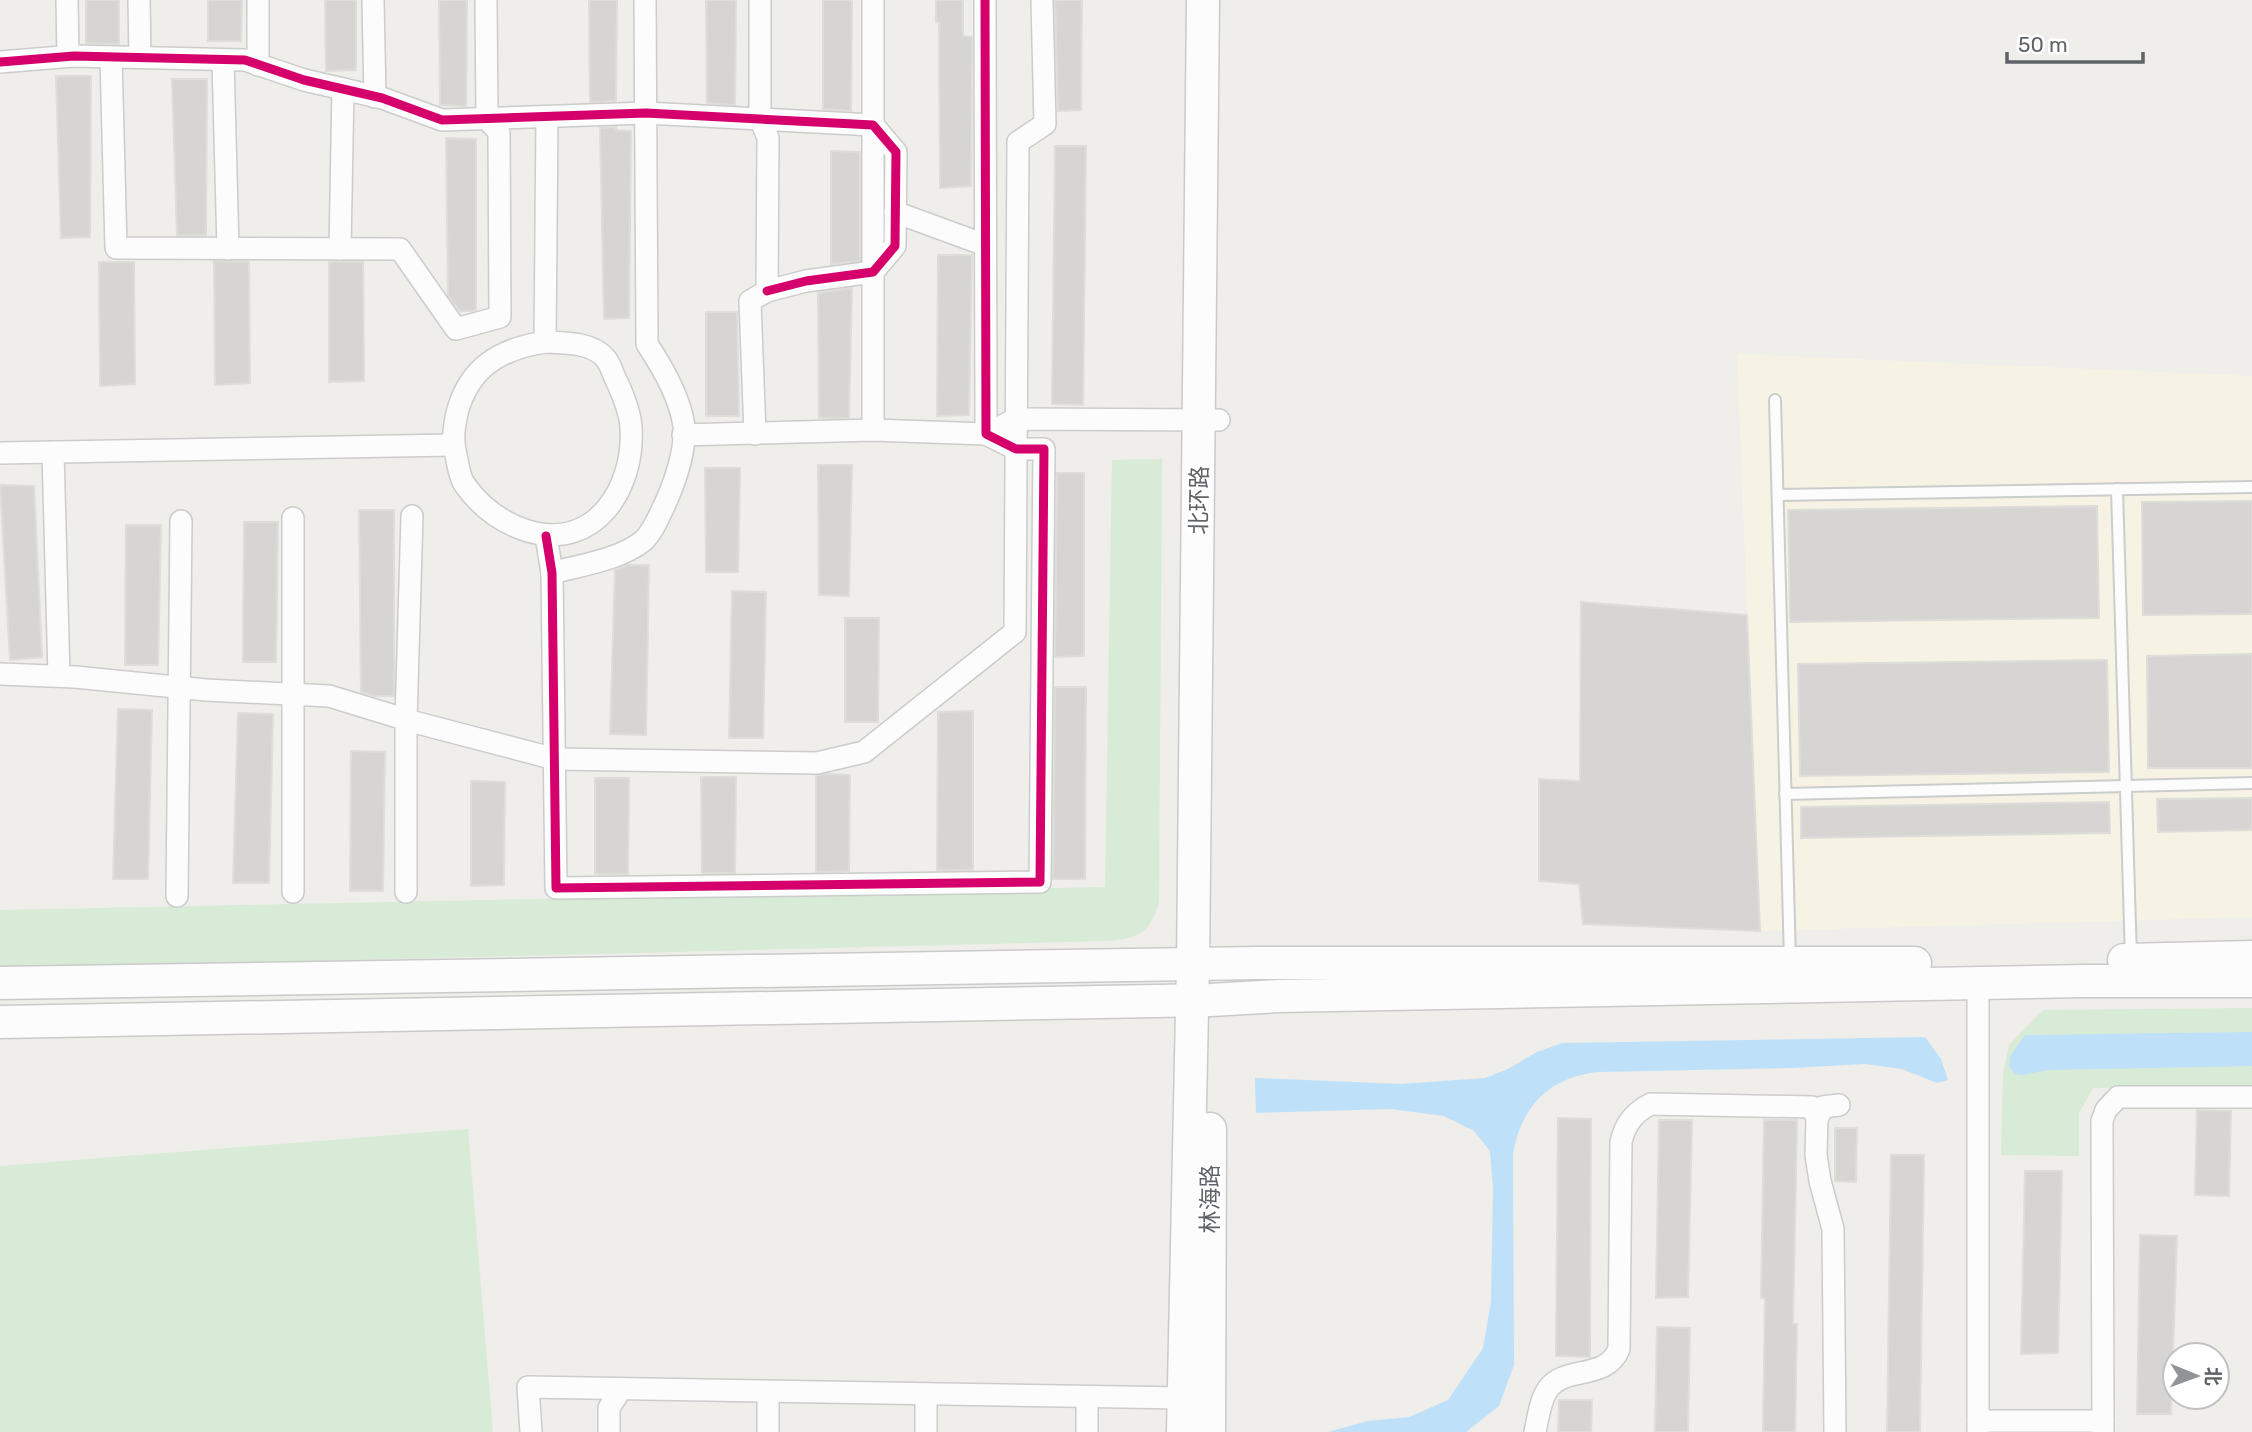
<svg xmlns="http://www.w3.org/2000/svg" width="2252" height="1432" font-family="Rubik,'Noto Sans SC',sans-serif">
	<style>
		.commercial { fill: #f7f3e4 }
		.green { fill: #d8ebd6 }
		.water { fill: #bfe0f9 }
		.building { fill: #d6d5d3; stroke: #deddd9; stroke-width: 2 }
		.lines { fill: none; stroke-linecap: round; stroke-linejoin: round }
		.lane-casing { stroke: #cbcccc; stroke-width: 14 }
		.street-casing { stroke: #cbcccc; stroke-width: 24 }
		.secondary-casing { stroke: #cacacb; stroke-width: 35 }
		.lane { stroke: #fdfcfc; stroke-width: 10 }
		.street { stroke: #fdfcfc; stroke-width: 21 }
		.secondary { stroke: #fdfcfc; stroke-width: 32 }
		.cycleway-casing { stroke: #fff; stroke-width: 13 }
		.cycleway { stroke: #d6006c; stroke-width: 9 }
		.labels { text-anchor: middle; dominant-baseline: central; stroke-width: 5; stroke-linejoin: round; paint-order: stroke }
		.street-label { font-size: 23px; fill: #5f6368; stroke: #fff }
	</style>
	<rect width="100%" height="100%" fill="#efeeea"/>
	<path class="commercial" d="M1737,354L2252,376V917L1760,931Z"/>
	<g class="green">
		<path d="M1162,459L1159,903C1149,934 1140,938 1107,941L0,969V910L1105,887L1112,460Z"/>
		<path d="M2252,1008V1086L2093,1088L2079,1113V1156L2001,1155L2003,1073L2009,1045L2043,1010Z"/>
		<path d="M468,1129L493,1432H0V1166Z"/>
	</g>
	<g class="water">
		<path d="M2252,1032V1066L2047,1070L2023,1075L2015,1074L2009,1066L2010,1056L2025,1035Z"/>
		<path d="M1925,1037L1941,1059L1948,1080L1937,1083L1902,1069L1864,1064L1793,1068L1598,1072C1550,1077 1521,1106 1513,1154L1514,1365L1499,1406L1466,1432H1328L1368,1421L1409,1417L1448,1400L1483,1348L1491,1301L1493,1189L1490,1151L1474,1131L1444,1116L1391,1109L1256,1113L1255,1078L1401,1084L1485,1078L1508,1069L1537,1052L1562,1043Z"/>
	</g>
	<g class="building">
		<path d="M86,0H119V44L86,43Z"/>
		<path d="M208,0H242L241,41H208Z"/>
		<path d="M325,0H356V70L326,71Z"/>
		<path d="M439,0H467L466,106L440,105Z"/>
		<path d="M589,0H617L616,101L590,102Z"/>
		<path d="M706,0H736L735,105L707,103Z"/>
		<path d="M823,0H852L851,111L823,109Z"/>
		<path d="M936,0H963V36L972,37L971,186L940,188L939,22H936Z"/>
		<path d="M1055,0H1082L1081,110L1058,111Z"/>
		<path d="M56,76H91L90,237L61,238Z"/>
		<path d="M172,79H207L206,235H177Z"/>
		<path d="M616,127V130L631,131L629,318L604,319L600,128Z"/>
		<path d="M446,138L476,139V310L471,311H460L448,295Z"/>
		<path d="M1055,146H1086L1083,405L1052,404Z"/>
		<path d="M831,151L860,152V261L831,264Z"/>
		<path d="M938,255H972L969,415L937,416Z"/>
		<path d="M214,261L249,262L250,383L215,385Z"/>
		<path d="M99,262H134L135,384L100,386Z"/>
		<path d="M329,262H363L364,381L329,382Z"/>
		<path d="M852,288L849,418H819L818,293Z"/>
		<path d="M706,312H737L739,416H706Z"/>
		<path d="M818,465H852L849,596L819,595Z"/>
		<path d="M705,468H740L738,572H706Z"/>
		<path d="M1057,473H1084V656L1055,657Z"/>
		<path d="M0,485L34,486L42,657L10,660Z"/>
		<path d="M2252,501V614L2143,615L2142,502Z"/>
		<path d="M2097,506L2099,618L1790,622L1788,510Z"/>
		<path d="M359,510H394V696H375L361,692Z"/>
		<path d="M244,522H278L276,662H243Z"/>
		<path d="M126,525H161L158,665H125Z"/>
		<path d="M628,565H649L646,735L610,734L615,570Z"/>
		<path d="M732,591L766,592L763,738H729Z"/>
		<path d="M1581,602L1747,615L1760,931L1583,924L1579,884L1539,881V779L1580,781Z"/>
		<path d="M845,618H879L878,722H845Z"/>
		<path d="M2252,654V768H2148L2147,656Z"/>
		<path d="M2107,660L2109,772L1800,776L1798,664Z"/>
		<path d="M1055,687H1086L1085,879H1053Z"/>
		<path d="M118,709L152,710L148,879H113Z"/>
		<path d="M973,711V870H937L938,712Z"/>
		<path d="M238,713L273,714L269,883H233Z"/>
		<path d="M351,751L385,752L383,891H350Z"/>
		<path d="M826,774L850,775L849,871L816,872V776Z"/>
		<path d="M701,777H736L735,873H702Z"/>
		<path d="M595,778H629L628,874H595Z"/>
		<path d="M471,781L505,782L504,885L471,886Z"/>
		<path d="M2252,798V830L2158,832L2157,799Z"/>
		<path d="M2109,802L2110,833L1801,838V807Z"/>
		<path d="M2197,1110L2231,1111L2229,1196L2195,1195Z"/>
		<path d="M1558,1118L1591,1119L1590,1357L1556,1356Z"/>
		<path d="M1659,1120H1692L1688,1297L1656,1298Z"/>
		<path d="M1764,1120H1797L1793,1324H1797L1795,1432H1763L1765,1298H1761Z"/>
		<path d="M1835,1128H1857L1856,1182L1835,1181Z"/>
		<path d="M1891,1155H1924L1920,1432H1887Z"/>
		<path d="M2025,1171H2062L2058,1353L2021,1354Z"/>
		<path d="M2140,1235L2177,1236L2171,1414H2137Z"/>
		<path d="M1657,1327L1690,1328L1688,1432H1655Z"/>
		<path d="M1559,1400H1592L1591,1432H1558Z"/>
	</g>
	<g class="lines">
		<defs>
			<g id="lane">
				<path d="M1775,400L1790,961"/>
				<path d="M2117,489L2131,959"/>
				<path d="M1778,495L2252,487"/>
				<path d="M1785,794L2252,783"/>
			</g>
			<g id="street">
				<path d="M67,0L68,56"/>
				<path d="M139,0L140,57"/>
				<path d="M373,0L375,97"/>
				<path d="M873,0V430"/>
				<path d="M111,57L116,248L400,249L456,329L500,317L499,132L487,119L486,0"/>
				<path d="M223,60L228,249"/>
				<path d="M0,62L74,56L245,60L304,80L382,98L442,120L646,113L873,125L896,152L895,246L873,272L806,281L767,291"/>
				<path d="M258,65V0"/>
				<path d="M895,212L985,245"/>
				<path d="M340,249L343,89"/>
				<path d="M545,342C564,343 592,342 605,358C611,364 613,375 617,382C623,395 630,412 631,427C635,488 595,551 528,531C502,523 480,506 465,485C459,477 458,464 456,455C452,439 454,428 457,413C469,367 500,349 545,342Z"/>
				<path d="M545,342L547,117"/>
				<path d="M755,434L750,301L767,291L768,138L760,118V0"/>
				<path d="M683,435L873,430L986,434L1016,419L1219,420"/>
				<path d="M53,452L59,676"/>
				<path d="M0,453L453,445"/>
				<path d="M293,518V892"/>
				<path d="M546,536L552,573L556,888L1040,882L1044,449H1016L986,434L985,0"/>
				<path d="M552,573C581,565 619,560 643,541C653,532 659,516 665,504C675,482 686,450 684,426C680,397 663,368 647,344L645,0"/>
				<path d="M0,674L75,677L206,690L329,696L414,722L555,759L817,763L864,752L1015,632L1018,142L1045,124L1042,0"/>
				<path d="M406,892V720L412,516"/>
				<path d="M177,896L181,521"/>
				<path d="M1817,1119L1823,1107L1839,1105"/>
				<path d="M768,1392V1432"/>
				<path d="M926,1394V1432"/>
				<path d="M1087,1397V1432"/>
				<path d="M1978,1421H2103"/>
				<path d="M531,1432L528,1387L1183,1398"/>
				<path d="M609,1432V1408L621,1389"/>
				<path d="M1535,1432C1538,1419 1540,1400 1548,1389C1565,1365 1606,1381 1619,1349L1621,1142C1625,1124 1634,1112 1651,1104L1812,1107L1817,1119L1816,1155L1820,1181L1833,1229L1835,1432"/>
				<path d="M1978,1432V983"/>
				<path d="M2103,1432L2102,1121L2106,1110L2118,1097H2252"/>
			</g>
			<g id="secondary">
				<path d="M2124,960L2252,957"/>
				<path d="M0,983L1258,963H1915"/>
				<path d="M0,1022L1211,1000L1278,996L2084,981H2252"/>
				<path d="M1183,1432L1193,965L1203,0"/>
				<path d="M1209,1432L1210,1129"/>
			</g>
		</defs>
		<use href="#lane" class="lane-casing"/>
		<use href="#street" class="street-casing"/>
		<use href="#secondary" class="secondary-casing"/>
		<use href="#lane" class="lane"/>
		<use href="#street" class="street"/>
		<use href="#secondary" class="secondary"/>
		<defs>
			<g id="cycleway">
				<path d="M0,62L74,56L245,60L304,80L382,98L442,120L646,113L873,125L896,152L895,246L873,272L806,281L767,291"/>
				<path d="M546,536L552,573L556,888L1040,882L1044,449H1016L986,434L985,0"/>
			</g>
		</defs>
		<use href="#cycleway" class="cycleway-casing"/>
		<use href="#cycleway" class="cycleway"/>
	</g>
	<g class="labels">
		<g class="street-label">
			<text transform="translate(1199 500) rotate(-89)">北环路</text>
			<text transform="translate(1210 1199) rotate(-90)">林海路</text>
		</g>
	</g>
	<g transform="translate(2196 1376) rotate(91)"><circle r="33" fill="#ffffff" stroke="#bfc1c3" stroke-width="2"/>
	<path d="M0-5L12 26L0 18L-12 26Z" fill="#919496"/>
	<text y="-10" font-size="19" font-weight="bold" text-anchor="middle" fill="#5f6368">北</text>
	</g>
	<path d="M2007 52v10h136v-10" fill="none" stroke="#5f6368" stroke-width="3.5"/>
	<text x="2018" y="52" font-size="21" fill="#5f6368" stroke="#ffffff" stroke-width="5" paint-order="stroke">50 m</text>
</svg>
